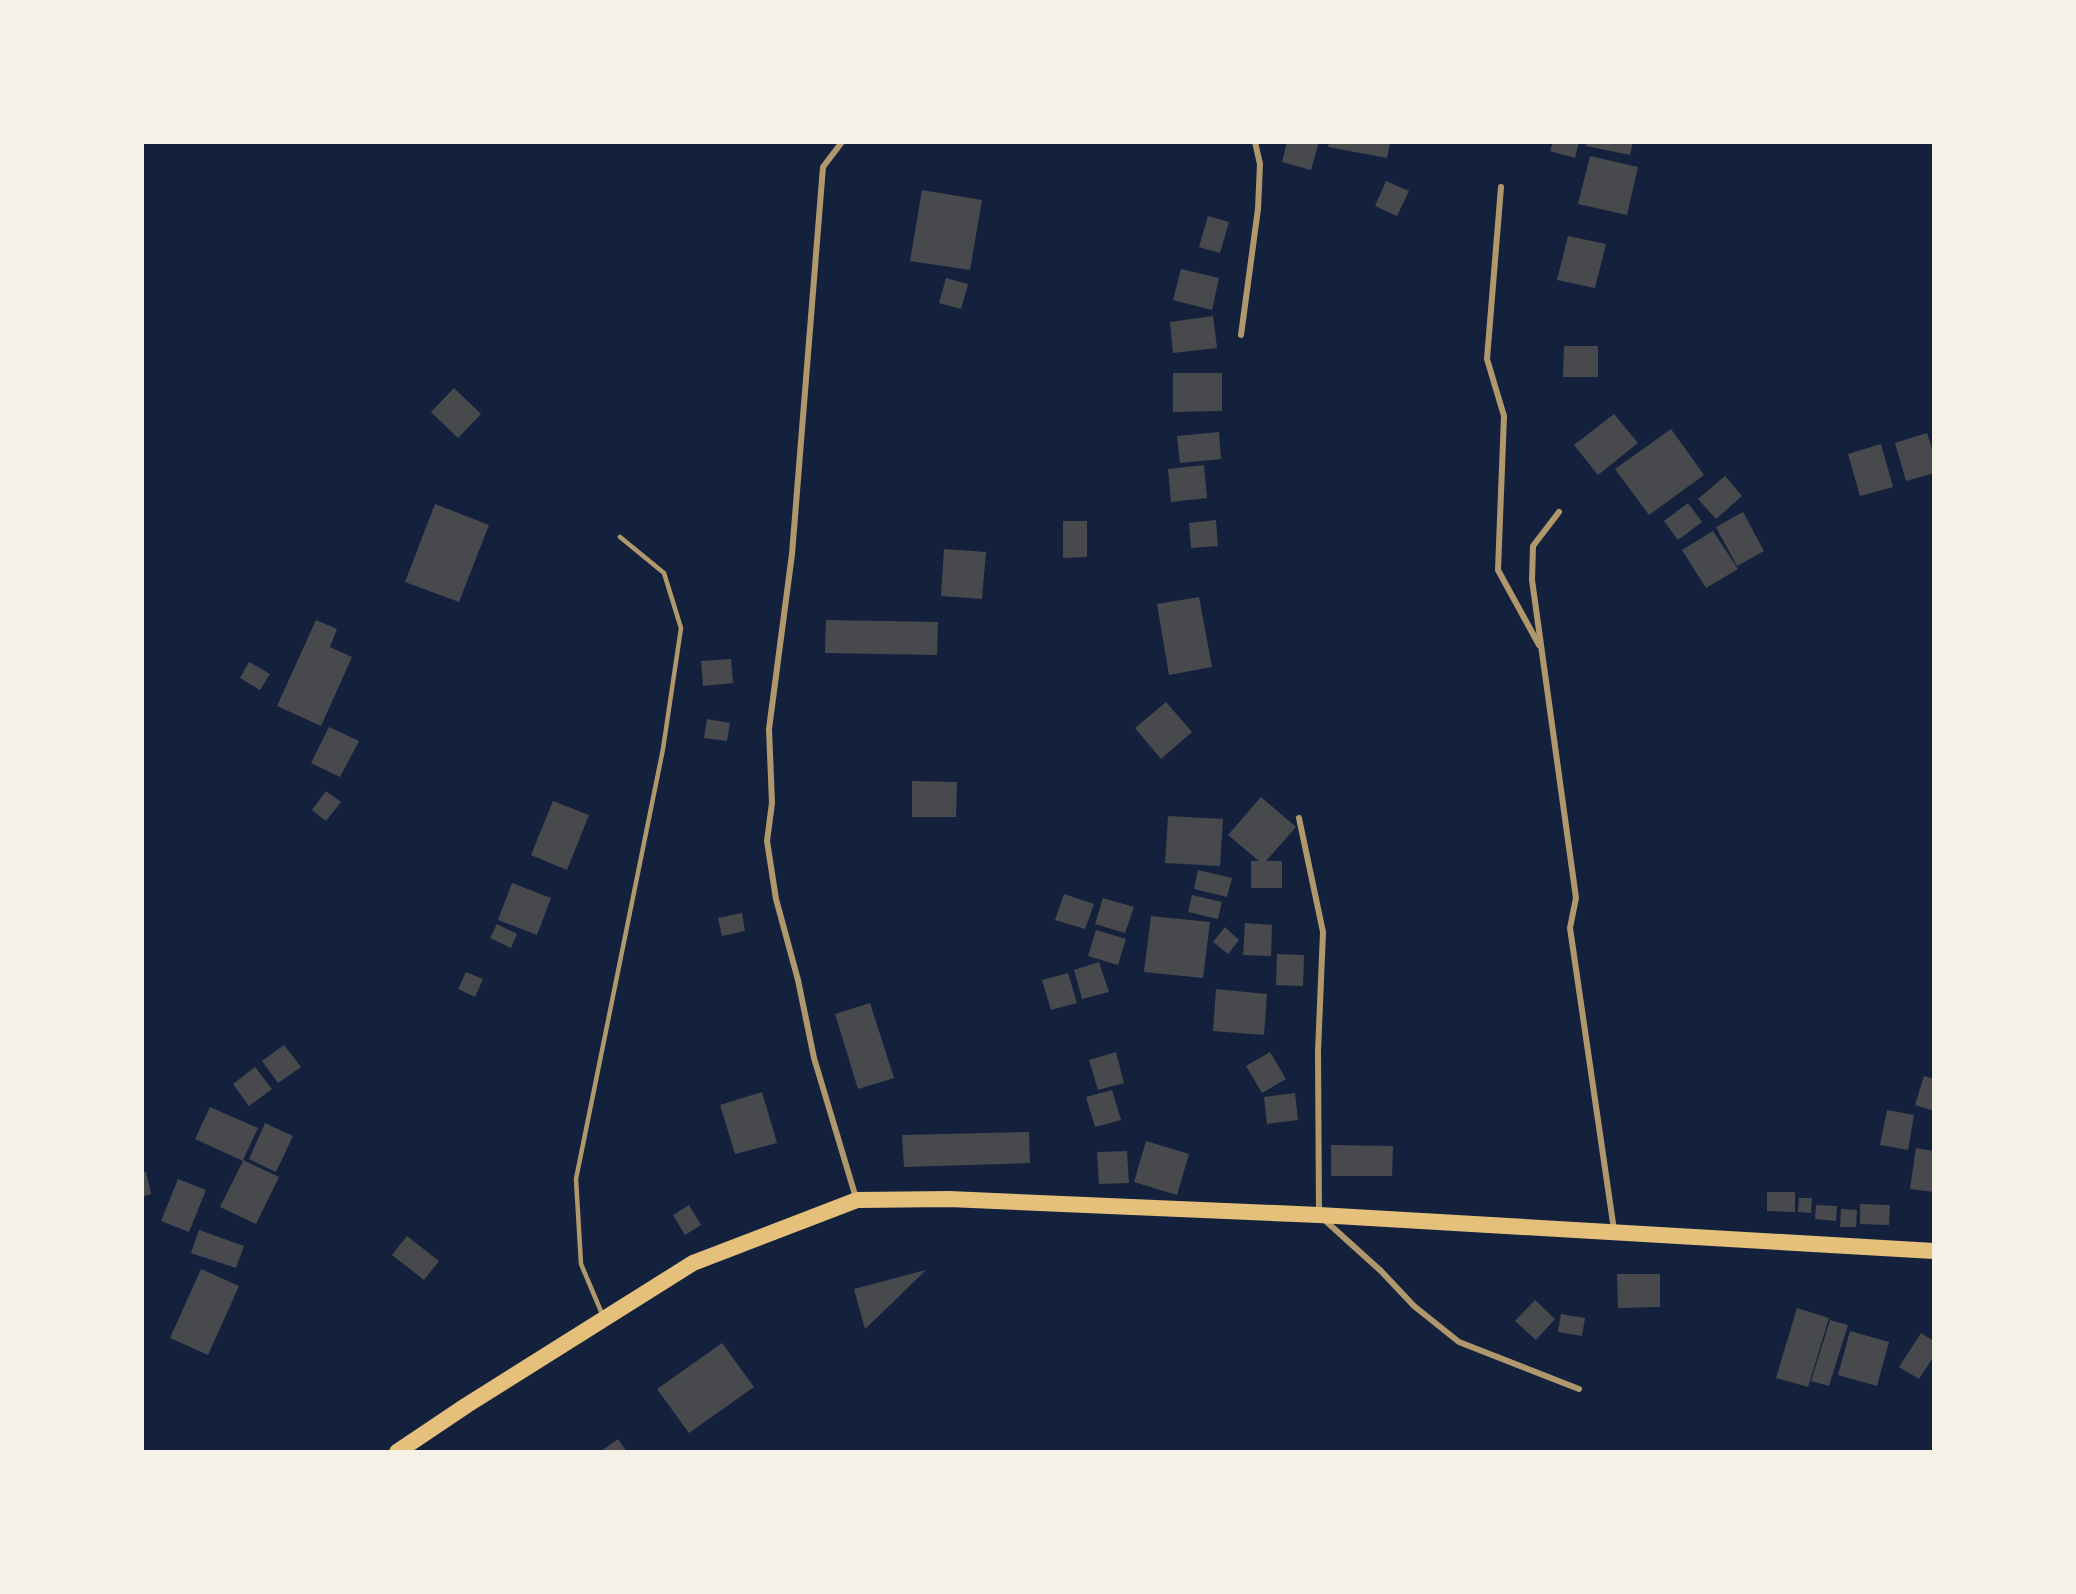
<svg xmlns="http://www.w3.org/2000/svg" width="2076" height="1594" font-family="'Fira Sans',sans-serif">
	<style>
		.building { fill: #48494c }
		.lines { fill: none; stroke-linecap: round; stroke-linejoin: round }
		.service { stroke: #b1986c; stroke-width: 4.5 }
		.minor { stroke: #b1986c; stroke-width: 6 }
		.trunk { stroke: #e5c07b; stroke-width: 16 }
	</style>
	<rect width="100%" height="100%" fill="#14213d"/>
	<g class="building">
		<path d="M1287,142H1319L1311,170L1282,162Z"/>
		<path d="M1329,142H1390L1387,158L1328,147Z"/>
		<path d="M1553,142H1579L1575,158L1550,151Z"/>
		<path d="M1587,142H1633L1630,155L1586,146Z"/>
		<path d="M1590,156L1638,167L1627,215L1578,204Z"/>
		<path d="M1386,181L1409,191L1397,216L1375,206Z"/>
		<path d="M922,190L982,200L970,270L910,261Z"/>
		<path d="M1208,216L1229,222L1220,253L1199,247Z"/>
		<path d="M1568,236L1606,244L1595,288L1557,280Z"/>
		<path d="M1181,269L1219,278L1212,310L1173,300Z"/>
		<path d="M946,278L968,284L961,309L939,303Z"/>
		<path d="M1213,316L1217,348L1173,353L1170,322Z"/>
		<path d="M1564,346H1598V377H1563Z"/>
		<path d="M1173,373H1222V411L1173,412Z"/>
		<path d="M454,388L481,414L458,438L431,412Z"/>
		<path d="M1614,414L1638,443L1598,475L1574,445Z"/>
		<path d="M1671,429L1704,475L1649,515L1615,469Z"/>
		<path d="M1219,432L1221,459L1180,463L1177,436Z"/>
		<path d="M1927,433L1934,455V473L1906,481L1895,443Z"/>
		<path d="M1881,444L1893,487L1860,496L1848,454Z"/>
		<path d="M1204,465L1207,498L1171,502L1168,469Z"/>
		<path d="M1725,476L1742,496L1716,519L1698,499Z"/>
		<path d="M1688,503L1702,522L1678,540L1664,521Z"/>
		<path d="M435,504L489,525L459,602L405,582Z"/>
		<path d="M1743,512L1764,551L1737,566L1716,527Z"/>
		<path d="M1216,520L1218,546L1191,548L1189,523Z"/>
		<path d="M1063,521H1087V557L1063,558Z"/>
		<path d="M1713,531L1738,569L1706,588L1682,550Z"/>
		<path d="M944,549L986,552L982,599L941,596Z"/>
		<path d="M1199,597L1212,667L1169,675L1157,604Z"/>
		<path d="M316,620L337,629L330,647L352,657L321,726L277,706Z"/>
		<path d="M826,620L938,622L937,655L825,653Z"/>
		<path d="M731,659L733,683L703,686L701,661Z"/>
		<path d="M249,662L270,674L260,690L240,678Z"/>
		<path d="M1166,702L1192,732L1161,759L1135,728Z"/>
		<path d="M707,719L730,723L727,741L704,738Z"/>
		<path d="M329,727L359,741L340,777L311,763Z"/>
		<path d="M912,781L957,782L956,817H912Z"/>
		<path d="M326,791L341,802L326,821L312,810Z"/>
		<path d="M1261,797L1296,827L1266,861H1282V888H1251V861H1259L1228,835Z"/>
		<path d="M553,801L589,815L567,870L531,855Z"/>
		<path d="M1168,816L1223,819L1220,866L1165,863Z"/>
		<path d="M1198,870L1232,878L1227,897L1194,889Z"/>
		<path d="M512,883L551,898L537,935L498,920Z"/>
		<path d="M1064,894L1094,904L1085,929L1055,920Z"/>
		<path d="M1192,895L1222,902L1218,919L1188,912Z"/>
		<path d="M1103,898L1134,907L1125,933L1095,924Z"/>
		<path d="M742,913L745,931L722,936L718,918Z"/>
		<path d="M1151,916L1210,922L1203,978L1144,972Z"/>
		<path d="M1245,923L1272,925L1271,956L1243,955Z"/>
		<path d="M497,924L517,934L511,948L490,938Z"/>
		<path d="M1225,927L1239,940L1228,954L1213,942Z"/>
		<path d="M1096,930L1126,939L1118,965L1088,956Z"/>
		<path d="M1277,954L1304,955L1303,986L1276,985Z"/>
		<path d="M1099,962L1109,992L1082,999L1074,970Z"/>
		<path d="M466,972L483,979L475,997L458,989Z"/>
		<path d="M1068,973L1077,1003L1051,1010L1042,980Z"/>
		<path d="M1216,989L1267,994L1264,1035L1213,1031Z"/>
		<path d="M870,1003L894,1078L858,1089L835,1014Z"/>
		<path d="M284,1045L301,1067L278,1083L262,1061Z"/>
		<path d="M1116,1052L1124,1083L1098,1090L1089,1060Z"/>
		<path d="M1270,1052L1286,1079L1262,1093L1246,1066Z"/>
		<path d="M255,1067L272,1089L249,1106L233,1084Z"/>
		<path d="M1924,1076L1934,1079V1111L1915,1105Z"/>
		<path d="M1112,1090L1121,1120L1095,1127L1086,1097Z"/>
		<path d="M762,1092L777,1143L735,1154L720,1105Z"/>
		<path d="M1295,1093L1298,1120L1267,1124L1264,1097Z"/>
		<path d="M210,1107L258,1128L243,1160L279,1177L256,1224L220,1207L243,1161L195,1139Z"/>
		<path d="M1887,1110L1914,1115L1908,1150L1880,1145Z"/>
		<path d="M265,1123L293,1136L276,1172L249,1159Z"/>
		<path d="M1029,1132L1030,1163L904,1167L902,1135Z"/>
		<path d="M1146,1141L1189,1154L1177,1195L1134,1182Z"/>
		<path d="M1331,1145L1393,1146L1392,1176H1331Z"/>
		<path d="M1916,1148L1934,1151V1192L1910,1189Z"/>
		<path d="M1127,1151L1129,1183L1099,1184L1097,1152Z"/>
		<path d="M142,1172H146L151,1194L142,1197Z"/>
		<path d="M178,1179L206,1190L189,1232L161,1221Z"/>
		<path d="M1767,1192H1795V1212L1767,1211Z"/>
		<path d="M1799,1198H1812L1811,1213L1798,1212Z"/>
		<path d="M1860,1204L1890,1205L1889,1225L1860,1224Z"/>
		<path d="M689,1205L701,1225L685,1235L673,1215Z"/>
		<path d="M1816,1205L1837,1206L1836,1221L1815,1219Z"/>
		<path d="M1841,1209L1857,1210L1856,1227H1840Z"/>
		<path d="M199,1230L244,1246L236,1268L191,1253Z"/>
		<path d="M407,1236L439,1261L424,1280L392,1255Z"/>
		<path d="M201,1269L239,1286L208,1355L170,1338Z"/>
		<path d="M926,1270L889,1306L865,1329L854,1289Z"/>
		<path d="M1617,1274H1660V1307L1618,1308Z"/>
		<path d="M1535,1300L1555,1319L1536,1340L1515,1321Z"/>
		<path d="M1797,1308L1829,1318L1808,1387L1776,1378Z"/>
		<path d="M1561,1314L1585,1318L1582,1336L1558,1332Z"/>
		<path d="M1830,1320L1848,1325L1829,1386L1811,1381Z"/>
		<path d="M1850,1331L1889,1342L1877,1386L1838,1375Z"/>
		<path d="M1921,1333L1934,1341V1356L1919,1379L1899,1367Z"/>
		<path d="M722,1343L754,1387L689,1433L657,1389Z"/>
		<path d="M618,1439L627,1452H600Z"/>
	</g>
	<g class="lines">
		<path class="service" d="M603,1316L581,1264L576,1179L663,749L681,628L664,573L620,537"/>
		<g class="minor">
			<path d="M842,142L823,167L792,554L769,729L772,803L767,841L776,899L798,980L814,1058L856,1198"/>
			<path d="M1501,187L1487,359L1504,416L1498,570L1539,645"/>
			<path d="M1241,335L1258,209L1260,164L1255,142"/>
			<path d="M1559,512L1533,546L1532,580L1576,898L1570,928L1614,1230"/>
			<path d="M1299,818L1323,932L1318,1052L1319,1215L1381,1271L1414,1306L1459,1342L1579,1389"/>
		</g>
		<path class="trunk" d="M397,1452L467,1405L693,1263L857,1200L949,1199L1319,1215L1934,1251"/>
	</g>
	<rect width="2076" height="1594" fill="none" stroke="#f6f1e7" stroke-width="288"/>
</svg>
